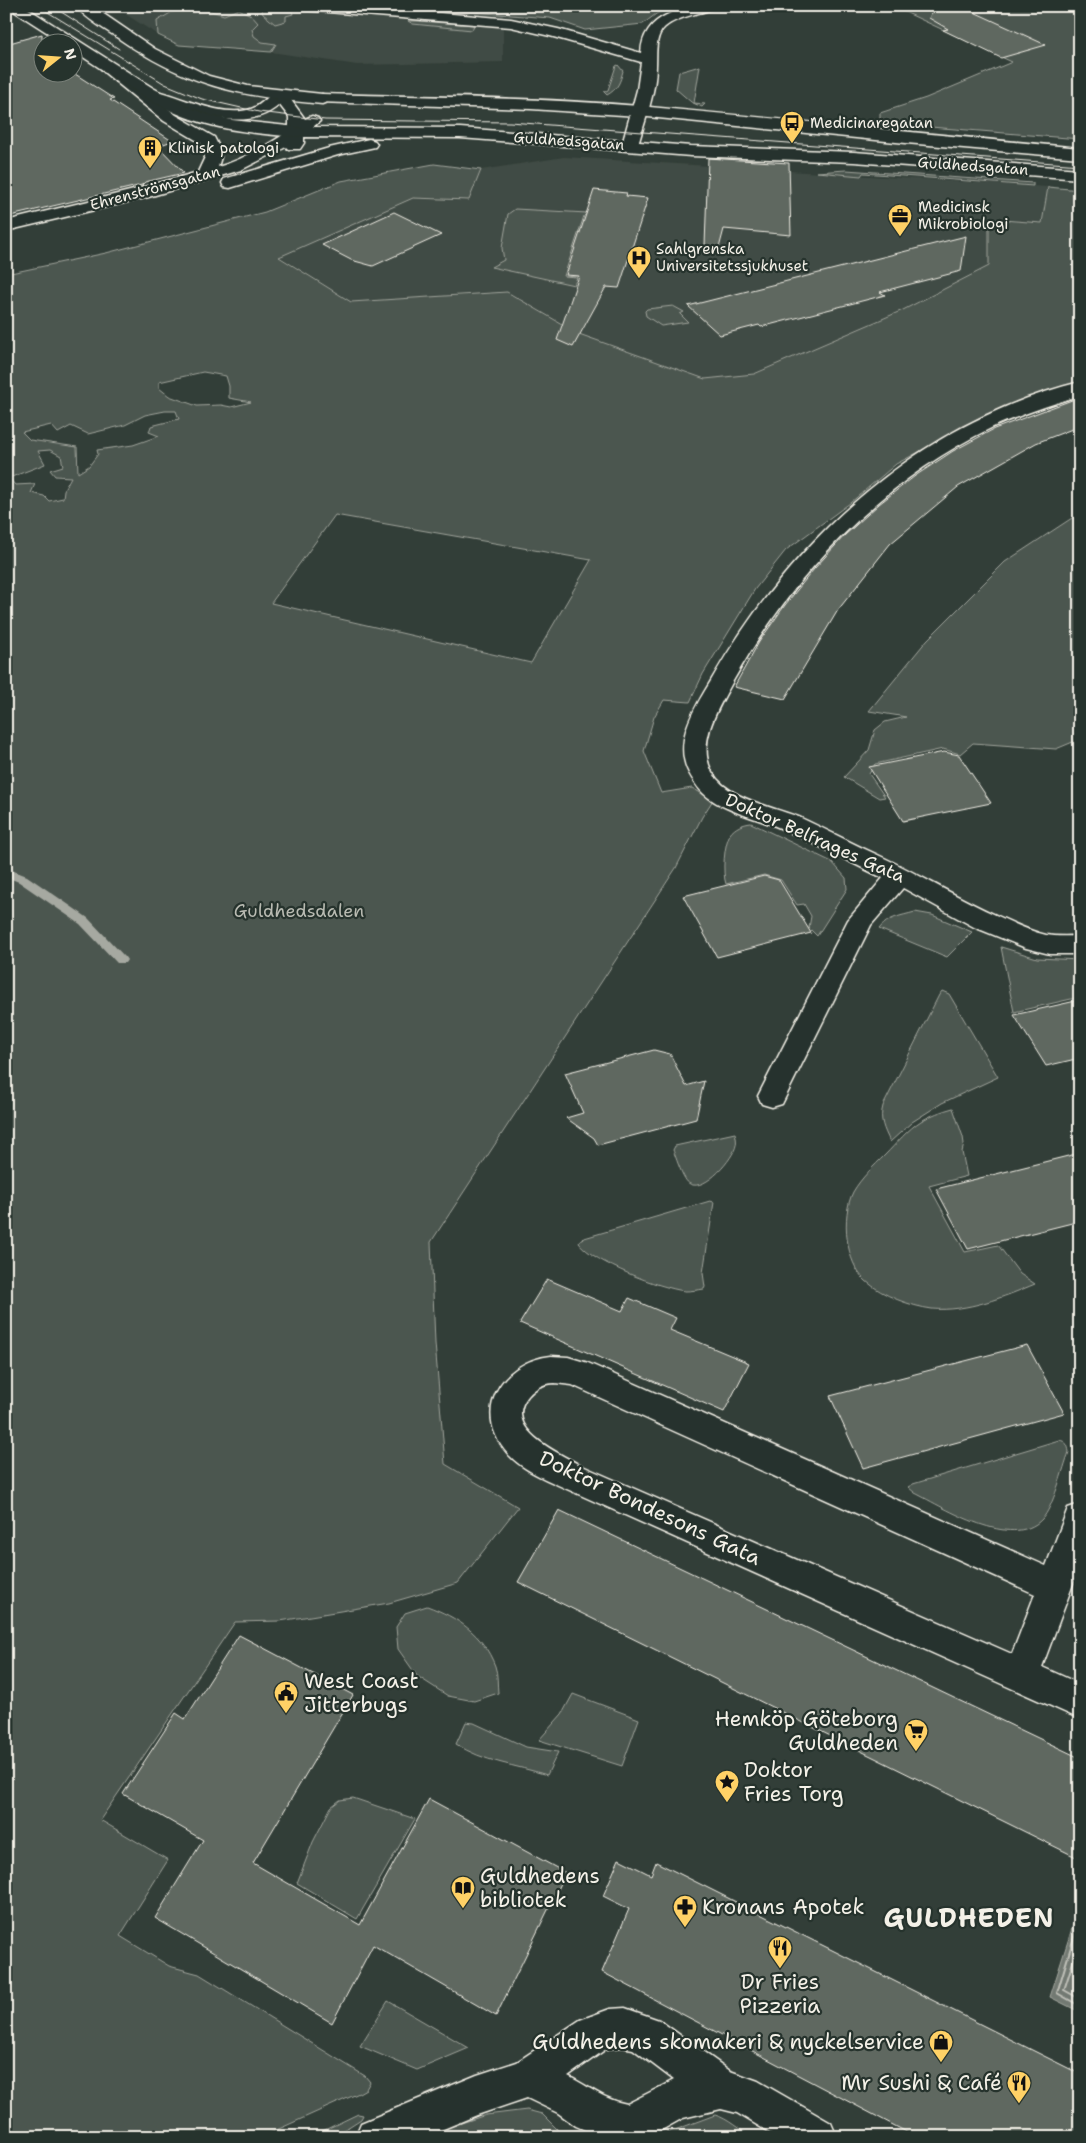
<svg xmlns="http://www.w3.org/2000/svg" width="1086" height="2143" font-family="'Shantell Sans',sans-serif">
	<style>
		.built { fill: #404b44 }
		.green { fill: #4c564f; stroke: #a0a49c; fill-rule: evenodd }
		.water { fill: #727972; stroke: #a6a9a1 }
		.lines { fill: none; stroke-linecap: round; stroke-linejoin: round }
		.shore { stroke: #c0c1b9; stroke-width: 2 }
		.stream { fill: #a6a9a1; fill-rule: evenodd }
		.building { fill: #5f6861; stroke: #f4f1e8 }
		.minor-casing { stroke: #f4f1e8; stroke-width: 3 }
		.tertiary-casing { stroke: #f4f1e8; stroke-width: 3 }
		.secondary-casing { stroke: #f4f1e8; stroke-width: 3 }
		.minor { fill: #26332d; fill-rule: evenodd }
		.tertiary { fill: #26332d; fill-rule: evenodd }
		.secondary { fill: #26332d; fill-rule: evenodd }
		.tram { stroke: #f4f1e8; stroke-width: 1 }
		.labels { text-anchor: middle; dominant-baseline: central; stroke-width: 4.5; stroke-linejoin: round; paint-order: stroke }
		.far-poi-label { font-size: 15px; fill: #f4f1e8; stroke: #26332d; text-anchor: start }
		.far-street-label { font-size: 15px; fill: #f4f1e8; stroke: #26332d }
		.street-label { font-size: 18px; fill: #f4f1e8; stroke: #26332d }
		.park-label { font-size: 18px; fill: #b9bbb2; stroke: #26332d }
		.near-street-label { font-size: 21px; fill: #f4f1e8; stroke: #26332d }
		.near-poi-label { font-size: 21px; fill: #f4f1e8; stroke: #26332d; text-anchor: start }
		.near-district-label { font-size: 26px; font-weight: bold; letter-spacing: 1px; fill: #f4f1e8; stroke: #26332d }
	</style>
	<rect width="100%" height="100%" fill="#323e38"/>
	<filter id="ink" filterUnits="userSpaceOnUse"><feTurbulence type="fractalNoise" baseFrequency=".02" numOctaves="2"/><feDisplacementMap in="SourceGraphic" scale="10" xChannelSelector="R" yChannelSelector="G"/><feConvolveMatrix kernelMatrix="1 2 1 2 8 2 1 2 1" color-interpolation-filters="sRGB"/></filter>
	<g filter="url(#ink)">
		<g class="built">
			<path d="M113,6H392L503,14V62L357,65L271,52L179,45L158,35Z"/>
			<path d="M564,157L1048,187L1042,223L990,219L989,266L903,310L754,374L705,379L579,334L507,292L351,302L279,256L413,198L468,200L481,170Z"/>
		</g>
		<g class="green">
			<path d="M392,6H674L656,14L643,24L585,30L550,18Z"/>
			<path d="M892,6H1080V139L880,123V113L926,98L1012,62Z"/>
			<path d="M201,8L224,15L239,9L251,15L258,23L252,29L254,36L262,42L276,44L271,52L179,45L158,35L157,21L172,12Z"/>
			<path d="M261,9L292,11L293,14L286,16V21L275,24L263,14Z"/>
			<path d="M408,21H417L474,25L472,30L413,24Z"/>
			<path d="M618,65L623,71C620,82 618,89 607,95L604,92L608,90L616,66Z"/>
			<path d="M700,66L694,103L705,104L702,107L691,102L676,89L679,72Z"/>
			<path d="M434,164L481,170L469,200L413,198L279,257L351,302L507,292L579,334L705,379L754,374L903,310L989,266V219L1042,223L1048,187L1080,190V382L968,426L896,464L850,503L786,550L755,589L703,674L690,702L664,700L654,717L644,751L661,793L692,788L713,800L702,817L676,868L431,1242L435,1343L445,1464L518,1507L458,1583L389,1603L280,1621L235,1622L100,1820L168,1860L120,1936L169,1966L199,1974L365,2076L370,2082L366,2089L359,2093L261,2137H6V274L106,253L265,212L341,181ZM203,372L226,376L229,386V398L251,402L231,407L221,405L197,406L169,396L159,388V382ZM165,411H176L179,419L151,426L149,432L159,436L133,445L97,450L98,454L89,466L78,473L77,447L30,440L22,432L51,425L58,433L71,426L88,434L125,425L145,415ZM50,450L61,456L63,466L50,470L55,476L71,477L64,490L63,498L49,501L44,496L31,493L35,484L15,485L9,478L45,464L38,451ZM335,515L591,560L531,663L271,603Z"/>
			<path d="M846,170L1033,183V186L863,173L861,176L817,172Z"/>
			<path d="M515,209L587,213L584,216L564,276L577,277L574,285L491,267L504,260L502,248L508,214Z"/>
			<path d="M673,306L684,312L680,314L688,322L661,326L646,316L645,311L647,309Z"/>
			<path d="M1080,515V739L1056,749L973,743L960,754L943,749L875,764L869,774L885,797L879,798L844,777L869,750L875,730L885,722L906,717L869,711L927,640L1005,562L1072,518Z"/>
			<path d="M751,823L832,862L846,878L847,889L817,936L809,928L811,916L804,904L797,905L781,880L764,875L726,884C722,873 724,844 730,834C735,827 743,824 751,823Z"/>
			<path d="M915,912L932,915L972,932L947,957L879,929C888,917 901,916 915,912Z"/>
			<path d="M1001,947L1037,958L1080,960V997L1014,1012Z"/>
			<path d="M942,991L949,994L998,1077L942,1103L912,1122L890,1142C884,1129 879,1120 883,1106L939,995Z"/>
			<path d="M953,1108L963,1137L964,1144L962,1152L967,1176L929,1186L965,1252L998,1245L1020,1274L1035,1284C1004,1297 967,1312 932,1309C910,1306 883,1296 866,1281C845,1263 841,1216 853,1192C861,1178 874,1166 885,1155C896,1144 908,1129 921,1121C931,1115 942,1111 953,1108Z"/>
			<path d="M735,1133C736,1137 737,1141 736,1145C734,1158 705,1192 690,1184C683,1181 676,1157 673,1150L675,1146Z"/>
			<path d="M710,1201L714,1202L703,1273L705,1287L704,1289C698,1290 691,1291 685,1291C660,1288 594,1263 579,1243L581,1239Z"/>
			<path d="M1059,1440C1066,1441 1068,1445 1069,1452C1063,1468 1053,1508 1042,1519C1012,1551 945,1508 915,1493L908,1487L913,1484Z"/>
			<path d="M427,1606C457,1617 483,1634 495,1666C498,1674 497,1684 498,1693L474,1701L448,1696L417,1676L398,1649L396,1627L405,1613Z"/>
			<path d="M573,1694L639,1719L622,1766L539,1740L562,1714Z"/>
			<path d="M466,1722L474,1723L526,1747L558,1752L547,1775C516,1765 483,1762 456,1744Z"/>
			<path d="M353,1798L415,1819L357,1919L297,1883L313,1842L331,1807L340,1800Z"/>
			<path d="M388,2001L469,2048L417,2070L360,2046Z"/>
			<path d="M527,2110L542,2114L565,2137H450L446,2128L486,2115Z"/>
			<path d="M358,2114L363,2115L361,2119L333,2137H310Z"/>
			<path d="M715,2115C729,2119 739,2130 752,2137H656Z"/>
		</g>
		<path class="water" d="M1075,1919L1080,1921V2012L1050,1997Z"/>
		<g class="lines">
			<g class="shore">
				<path d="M1080,1925L1077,1927L1057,1993L1080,2006"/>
				<path d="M1080,1940L1064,1990L1080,1999"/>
			</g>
			<path class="stream" d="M6,868L27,876L88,918L125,957L127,960L125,963H117L80,924L19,882L6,877Z"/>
		</g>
		<g class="building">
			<path d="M935,6H961L1046,45L1001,58L943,30L948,29L929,18Z"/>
			<path d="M42,34V72H72L114,99L110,100L172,141L158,146L184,173L145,182L142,185L6,217V44Z"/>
			<path d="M708,158L789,163L791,235L724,229L719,248L705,246Z"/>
			<path d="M594,190L627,193L626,196L648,198L619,288L606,287L573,347L557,340L579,276L566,275Z"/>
			<path d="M394,212L441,235L373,266L351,260L322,245Z"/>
			<path d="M966,236L961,271L880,292L885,295L761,327L759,325L720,335L688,306Z"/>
			<path d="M1080,397V426L1036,443L958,487L890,544L838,610L785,699L734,687L759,642L785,605L814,569L845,535L879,504L915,476L953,451L994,429Z"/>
			<path d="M944,752L959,755L991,803L903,821L869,767Z"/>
			<path d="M764,876L779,880L811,933L717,957L683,896Z"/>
			<path d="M1080,1000V1058L1046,1066L1014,1015Z"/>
			<path d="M654,1050L670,1054L686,1086L704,1081L696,1119L598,1145L594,1138L566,1118L583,1113L565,1073Z"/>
			<path d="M1080,1153V1221L968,1249L936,1189Z"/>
			<path d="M547,1279L622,1311L629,1298L676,1318L670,1330L749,1363L724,1412L520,1323Z"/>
			<path d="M1027,1345L1064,1413L863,1468L830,1396Z"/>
			<path d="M559,1510L1080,1758V1859L518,1582Z"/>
			<path d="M239,1635L353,1695L253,1863L360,1925L429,1799L566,1873L496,2016L373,1945L332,2023L155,1918L203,1840L123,1794L176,1713L185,1719Z"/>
			<path d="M619,1859L651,1875L656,1862L1080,2074V2137H916L602,1972L629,1909L603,1896Z"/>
		</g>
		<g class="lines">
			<defs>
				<g id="minor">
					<path d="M296,6H359L511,19L558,29L641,53C643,14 683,6 714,6L712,9C698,14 677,17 665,27C654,37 657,54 656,66C656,92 645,120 638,145L636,148H624L622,145L637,90L641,62L550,36L511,27L303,10Z"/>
					<path d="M280,90L285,92L288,95C256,140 193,112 152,99L149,96L152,93L157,91C184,98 223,118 251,109C263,105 269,93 280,90Z"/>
					<path d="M1080,382V395C1051,405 1021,414 993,427C881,481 793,574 733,681C719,707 696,742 712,772C727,799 774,807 801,818C827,830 853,844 880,856C921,875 959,899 1000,917C1015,924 1030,931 1046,935C1057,937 1069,936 1080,936V954H1050L1026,948L974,927L903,888L871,925L782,1104L772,1107L762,1104L758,1096L848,920L883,878C849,862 815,843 780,828C757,818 730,813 709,798C700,792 694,782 689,773C672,741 696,706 712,679C793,538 919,422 1080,382Z"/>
					<path d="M551,1356L568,1357L588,1363L1046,1566L1068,1508L1080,1504V1565L1042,1667L1080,1684V1719L558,1485C541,1477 522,1469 509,1455C471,1414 499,1362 551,1356ZM555,1383L572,1385L1035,1594L1012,1654L580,1465C559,1453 501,1429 528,1396C536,1387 544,1383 555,1383Z"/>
					<path d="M625,2008L659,2020L730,2071L758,2081L831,2123L837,2137H777L737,2113L721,2109L683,2118L649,2137H601L576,2126L558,2113L527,2098L477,2115L424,2137H355L361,2123L477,2075L517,2062L580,2020L610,2009ZM621,2047L633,2049L674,2080L627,2104C604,2100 588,2086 568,2076L606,2049Z"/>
				</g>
				<g id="tertiary">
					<path d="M110,65L115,67L176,115L214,137L220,149L221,157L218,167C242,160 268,145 289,131V117L272,95L275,92H285L305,119L312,116L318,118L320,121L313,127L460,128L691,146L854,152L1080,169V179L854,162L691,156L460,138L304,137V143L300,149H288L286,147L241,170L145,198L6,231V221L134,190L198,172L205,157L201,143L164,121L105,73L102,70L105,67Z"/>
					<path d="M322,94C428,97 533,97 639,106C786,119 933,135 1080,148V158L906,143L638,116L531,109L317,102L314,99L317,96Z"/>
					<path d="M369,139L375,141L377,144L375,147L338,155L230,188L224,187L222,183L224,179L329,148Z"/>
				</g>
				<g id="secondary">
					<path d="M6,6H24L153,88L184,105L213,116L232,120L297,127L303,129L305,132L303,135L297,137C261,134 225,131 191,119C148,104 111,74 72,50V42H62Z"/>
					<path d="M76,6H92L155,49L209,76L248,86L322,94L327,96L330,99L327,102L322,104C237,96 187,86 115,36C103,28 85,18 76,6Z"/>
				</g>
			</defs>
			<use href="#minor" class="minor-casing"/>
			<use href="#tertiary" class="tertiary-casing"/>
			<use href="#secondary" class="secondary-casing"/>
			<use href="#minor" class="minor"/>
			<use href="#tertiary" class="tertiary"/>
			<use href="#secondary" class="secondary"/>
			<g class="tram">
				<path d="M38,6L165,84L202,99L259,112L325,120L510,122L1080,165"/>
				<path d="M52,6L119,49"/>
			</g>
		</g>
	</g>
	<defs>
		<symbol id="bus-pin" viewBox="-11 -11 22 30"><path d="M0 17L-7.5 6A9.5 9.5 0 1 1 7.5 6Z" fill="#ffd166" stroke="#26332d"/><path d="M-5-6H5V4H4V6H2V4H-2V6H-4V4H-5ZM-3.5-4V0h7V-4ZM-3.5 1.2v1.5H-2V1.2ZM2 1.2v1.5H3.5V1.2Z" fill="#111"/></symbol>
		<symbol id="building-pin" viewBox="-11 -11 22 30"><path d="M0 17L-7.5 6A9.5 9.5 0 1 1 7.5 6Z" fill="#ffd166" stroke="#26332d"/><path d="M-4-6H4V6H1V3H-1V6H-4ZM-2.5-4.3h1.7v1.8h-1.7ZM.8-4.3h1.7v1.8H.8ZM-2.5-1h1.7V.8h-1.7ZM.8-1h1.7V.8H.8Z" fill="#111"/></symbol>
		<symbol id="office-pin" viewBox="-11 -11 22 30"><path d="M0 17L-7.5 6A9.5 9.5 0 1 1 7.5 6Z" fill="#ffd166" stroke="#26332d"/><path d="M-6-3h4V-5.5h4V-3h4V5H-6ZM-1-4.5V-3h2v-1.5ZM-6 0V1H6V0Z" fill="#111"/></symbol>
		<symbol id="hospital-pin" viewBox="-11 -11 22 30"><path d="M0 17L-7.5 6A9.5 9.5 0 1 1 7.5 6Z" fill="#ffd166" stroke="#26332d"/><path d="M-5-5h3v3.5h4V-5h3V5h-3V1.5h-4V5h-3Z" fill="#111"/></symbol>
		<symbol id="civic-pin" viewBox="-11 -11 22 30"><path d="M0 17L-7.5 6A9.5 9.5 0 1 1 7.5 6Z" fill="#ffd166" stroke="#26332d"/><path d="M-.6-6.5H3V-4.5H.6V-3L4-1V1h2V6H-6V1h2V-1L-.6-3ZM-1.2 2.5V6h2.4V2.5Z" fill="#111"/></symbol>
		<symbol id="supermarket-pin" viewBox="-11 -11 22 30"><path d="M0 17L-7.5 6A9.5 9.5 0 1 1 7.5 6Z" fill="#ffd166" stroke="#26332d"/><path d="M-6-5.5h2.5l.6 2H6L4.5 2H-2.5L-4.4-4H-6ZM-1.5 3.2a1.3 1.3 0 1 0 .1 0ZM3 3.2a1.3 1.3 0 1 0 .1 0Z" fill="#111"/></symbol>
		<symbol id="sight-pin" viewBox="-11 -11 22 30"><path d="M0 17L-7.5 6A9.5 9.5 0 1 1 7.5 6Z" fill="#ffd166" stroke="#26332d"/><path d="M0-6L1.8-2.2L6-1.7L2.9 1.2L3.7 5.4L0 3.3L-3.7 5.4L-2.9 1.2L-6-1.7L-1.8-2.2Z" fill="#111"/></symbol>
		<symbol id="library-pin" viewBox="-11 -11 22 30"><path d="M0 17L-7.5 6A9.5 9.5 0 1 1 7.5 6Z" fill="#ffd166" stroke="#26332d"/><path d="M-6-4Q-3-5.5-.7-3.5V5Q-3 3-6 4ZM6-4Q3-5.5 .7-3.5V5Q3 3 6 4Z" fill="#111"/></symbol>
		<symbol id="pharmacy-pin" viewBox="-11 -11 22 30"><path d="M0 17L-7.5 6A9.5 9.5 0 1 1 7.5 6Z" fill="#ffd166" stroke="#26332d"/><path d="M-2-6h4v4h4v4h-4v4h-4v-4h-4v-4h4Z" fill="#111"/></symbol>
		<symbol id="restaurant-pin" viewBox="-11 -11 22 30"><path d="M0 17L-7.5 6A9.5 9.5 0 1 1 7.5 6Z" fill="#ffd166" stroke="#26332d"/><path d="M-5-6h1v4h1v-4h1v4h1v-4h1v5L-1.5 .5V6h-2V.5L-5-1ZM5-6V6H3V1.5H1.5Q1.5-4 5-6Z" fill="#111"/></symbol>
		<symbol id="shop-pin" viewBox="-11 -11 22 30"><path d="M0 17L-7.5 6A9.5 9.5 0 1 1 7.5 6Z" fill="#ffd166" stroke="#26332d"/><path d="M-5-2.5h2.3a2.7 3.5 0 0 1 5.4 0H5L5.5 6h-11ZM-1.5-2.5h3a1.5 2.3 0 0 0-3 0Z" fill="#111"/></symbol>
	</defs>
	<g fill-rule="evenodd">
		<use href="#bus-pin" x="778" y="109" width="28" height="38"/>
		<use href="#building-pin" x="136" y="134" width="28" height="38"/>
		<use href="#office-pin" x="886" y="202" width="28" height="38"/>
		<use href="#hospital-pin" x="625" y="244" width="28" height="38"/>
		<use href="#civic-pin" x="272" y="1679" width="28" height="38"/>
		<use href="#supermarket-pin" x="902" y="1717" width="28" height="38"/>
		<use href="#sight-pin" x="713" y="1768" width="28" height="38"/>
		<use href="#library-pin" x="449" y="1874" width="28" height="38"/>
		<use href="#pharmacy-pin" x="671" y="1893" width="28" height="38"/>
		<use href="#restaurant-pin" x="766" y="1934" width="28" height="38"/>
		<use href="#shop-pin" x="927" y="2028" width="28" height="38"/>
		<use href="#restaurant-pin" x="1005" y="2069" width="28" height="38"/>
	</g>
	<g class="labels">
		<g class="far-poi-label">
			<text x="810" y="123">Medicinaregatan</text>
			<text x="168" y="148">Klinisk patologi</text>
			<text x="918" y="207">Medicinsk<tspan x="918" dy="17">Mikrobiologi</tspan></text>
			<text x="656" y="249">Sahlgrenska<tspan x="656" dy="17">Universitetssjukhuset</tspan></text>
		</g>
		<g class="far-street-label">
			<text transform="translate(569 141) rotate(4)">Guldhedsgatan</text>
			<text transform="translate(973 166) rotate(4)">Guldhedsgatan</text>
			<text transform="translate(155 188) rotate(-15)">Ehrenströmsgatan</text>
		</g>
		<g class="street-label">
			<text transform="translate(815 838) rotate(24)">Doktor Belfrages Gata</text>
		</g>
		<g class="park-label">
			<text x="299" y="911">Guldhedsdalen</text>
		</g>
		<g class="near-street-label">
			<text transform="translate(650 1508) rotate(25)">Doktor Bondesons Gata</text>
		</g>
		<g class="near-poi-label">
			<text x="304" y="1681">West Coast<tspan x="304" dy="24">Jitterbugs</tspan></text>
			<text x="898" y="1719" text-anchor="end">Hemköp Göteborg<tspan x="898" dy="24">Guldheden</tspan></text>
			<text x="744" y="1770">Doktor<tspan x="744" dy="24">Fries Torg</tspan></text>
			<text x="480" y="1876">Guldhedens<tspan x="480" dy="24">bibliotek</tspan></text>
			<text x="702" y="1907">Kronans Apotek</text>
			<text x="780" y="1982" text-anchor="middle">Dr Fries<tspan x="780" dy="24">Pizzeria</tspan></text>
			<text x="924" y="2042" text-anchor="end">Guldhedens skomakeri &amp; nyckelservice</text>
			<text x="1002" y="2083" text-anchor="end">Mr Sushi &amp; Café</text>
		</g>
		<g class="near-district-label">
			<text x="969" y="1917">GULDHEDEN</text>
		</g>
	</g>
	<rect width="1086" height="2143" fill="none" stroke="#26332d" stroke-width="25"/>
	<rect x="12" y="12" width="1061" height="2118" fill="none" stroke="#f4f1e8" stroke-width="2" filter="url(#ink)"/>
	<g transform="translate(58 58) rotate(73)"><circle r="24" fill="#26332d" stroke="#787f78"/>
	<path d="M0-4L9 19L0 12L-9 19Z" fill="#ffd166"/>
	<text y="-8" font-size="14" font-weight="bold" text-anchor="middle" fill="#f4f1e8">N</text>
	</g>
</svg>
